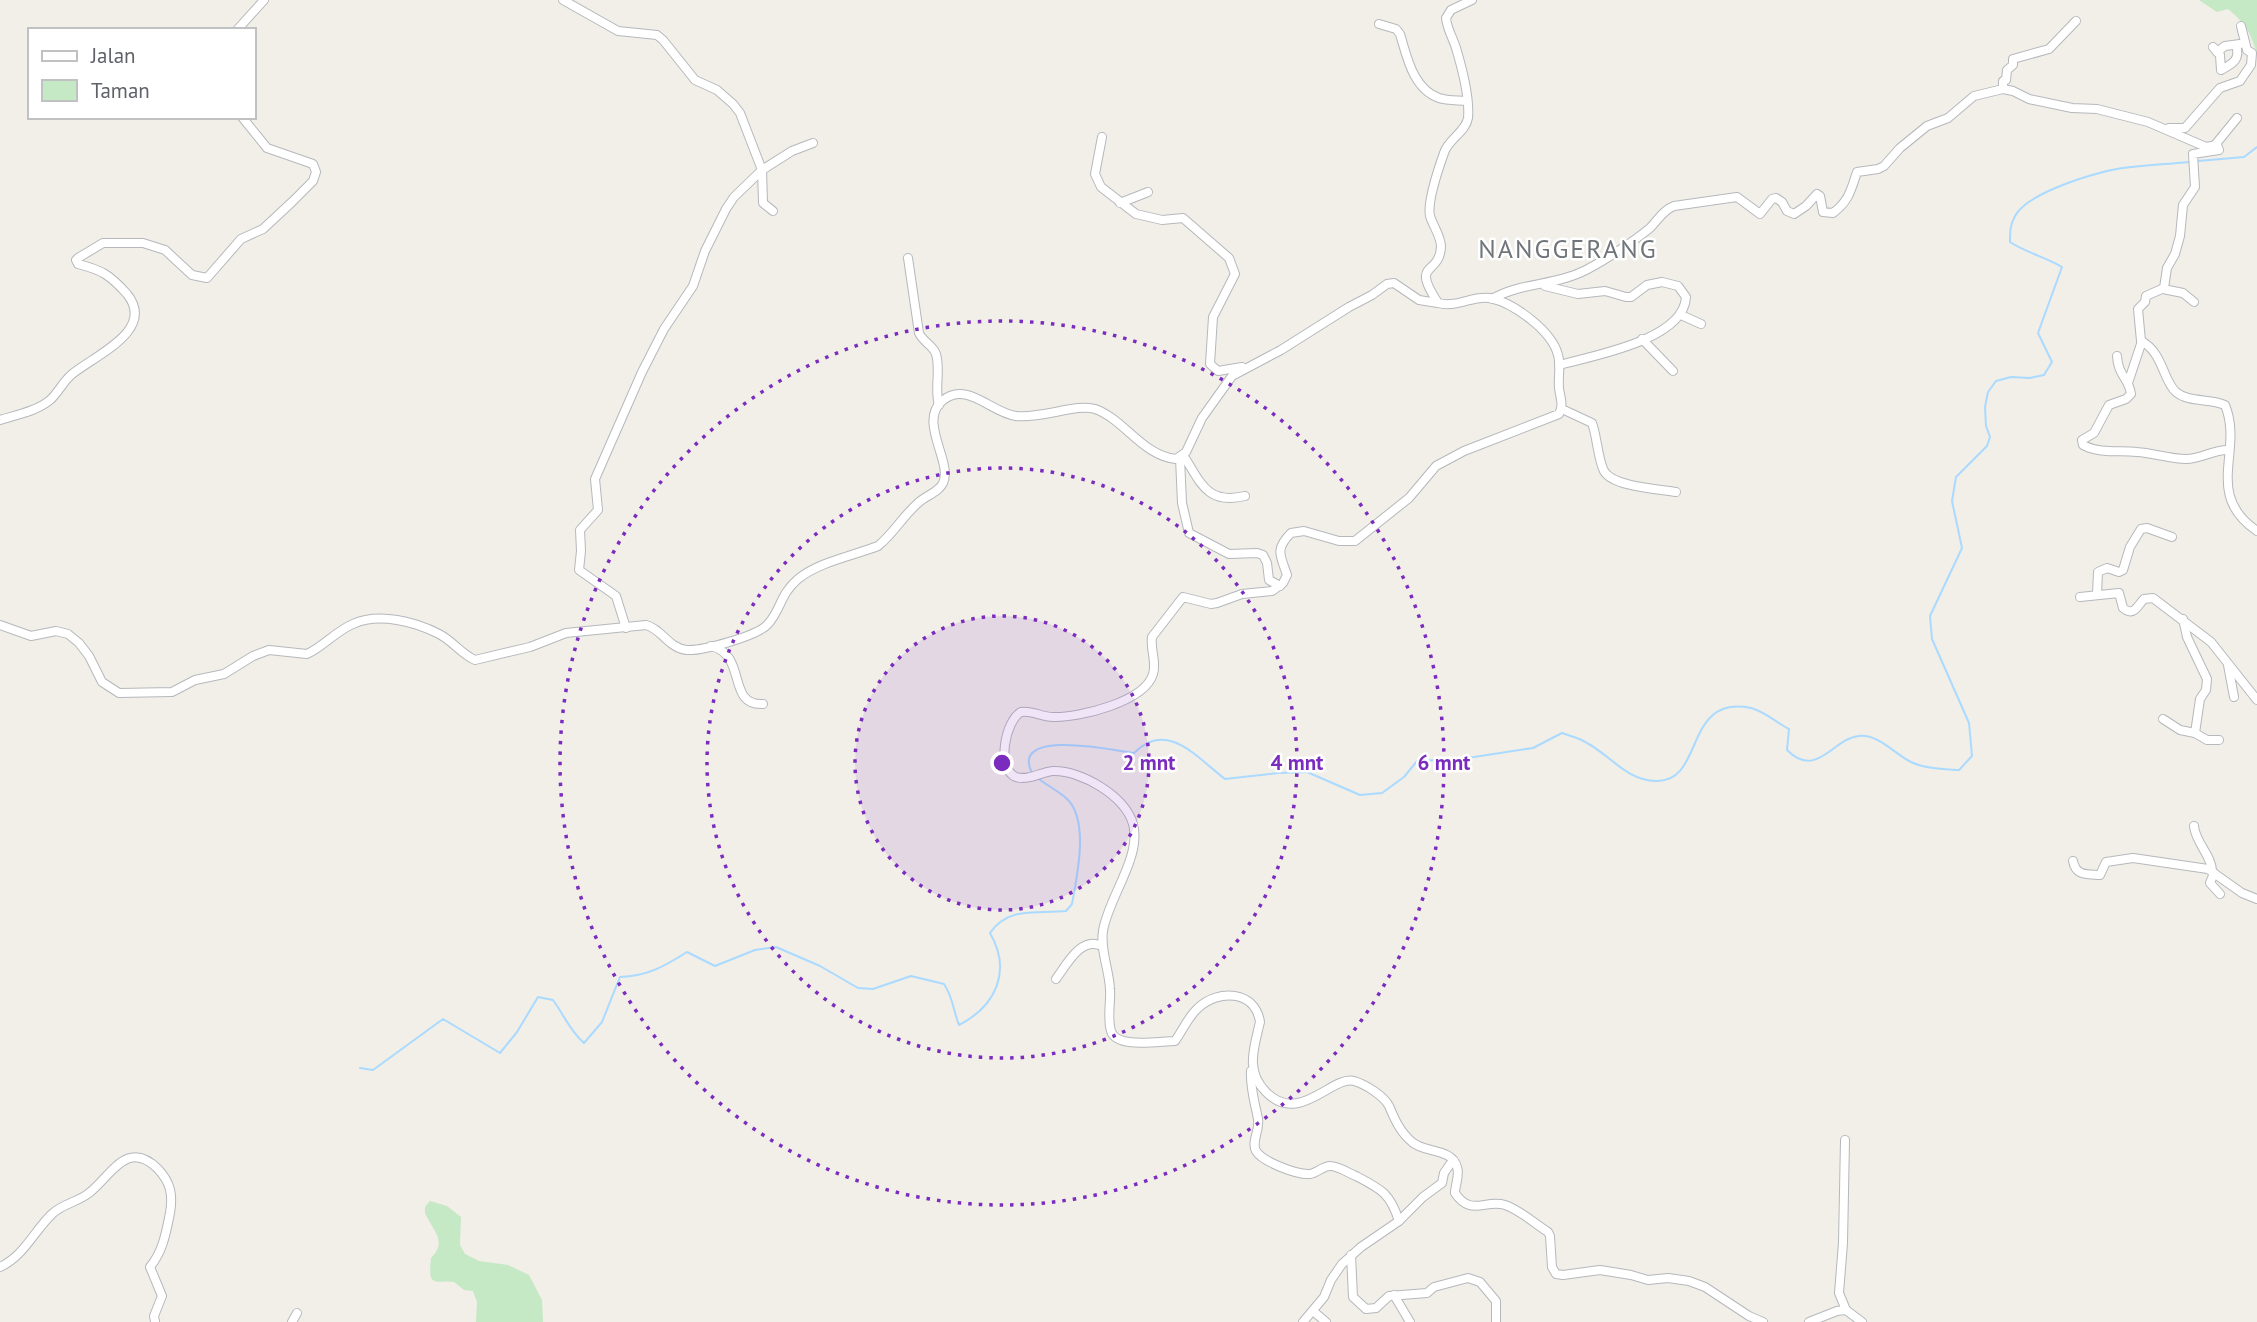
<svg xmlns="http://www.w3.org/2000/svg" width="2257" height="1322" font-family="'PT Sans',sans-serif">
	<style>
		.green { fill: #c5e8c5 }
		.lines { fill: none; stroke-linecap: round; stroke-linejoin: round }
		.stream { stroke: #aadaff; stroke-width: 2 }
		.minor-casing { stroke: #b5b8bc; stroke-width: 10 }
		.minor { stroke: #fff; stroke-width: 8 }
		.ring { fill: none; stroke: #7b2cbf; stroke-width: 3.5; stroke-dasharray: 3.5 7 }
		.labels { text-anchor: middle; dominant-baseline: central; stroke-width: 5; stroke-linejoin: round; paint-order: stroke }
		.quarter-label { font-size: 26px; letter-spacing: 2px; fill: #70757a; stroke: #fff }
		.centre { fill: #7b2cbf; stroke: #fff; stroke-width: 3.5 }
		.ring-label { font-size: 21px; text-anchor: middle; font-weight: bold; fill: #7b2cbf; stroke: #fff; stroke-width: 5; stroke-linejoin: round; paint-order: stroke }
	</style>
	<rect width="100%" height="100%" fill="#f1efe8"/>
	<g class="green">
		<path d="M2199,0H2257V54C2250,31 2246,24 2228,9L2217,12Z"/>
		<path d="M430,1201L447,1206L461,1217L460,1245L465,1254L479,1261L508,1265L529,1275L542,1300L543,1322H476L477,1302L473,1291L464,1290L454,1282C433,1280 428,1288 431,1258C448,1241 433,1231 425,1213V1207Z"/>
	</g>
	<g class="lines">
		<g class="stream">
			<path d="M2198,161L2244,157L2257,147"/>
			<path d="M1032,773C1009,727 1117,751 1134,753C1167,719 1197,758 1225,779L1278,773L1307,772L1360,795L1382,793L1404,777L1417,761L1461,759L1533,748L1562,733C1570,736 1580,738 1587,743C1611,756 1626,780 1656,781C1705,783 1683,694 1751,708C1764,711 1777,723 1789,729L1787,750C1817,780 1833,738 1859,736C1878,734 1895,754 1911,762C1926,769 1943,769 1959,770L1972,756L1969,723L1932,639L1930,616L1962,548L1952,501L1956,477L1987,446L1990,437L1986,426L1985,407L1988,392L1996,381L2011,377L2030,378L2044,375L2052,362L2038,333L2062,267C2045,257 2027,253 2010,242C2010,232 2010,225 2015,216C2027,194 2083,177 2107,171C2133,165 2162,165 2189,162"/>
			<path d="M360,1068L373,1070L443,1019L500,1053L517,1032L538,997L553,1000C564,1015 570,1031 584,1043L602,1022L620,977C648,976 665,966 687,952L715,966L755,950L776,947L820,966L858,988L873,989L911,976L944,984C953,997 953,1010 959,1025C996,1006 1012,971 990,933C1008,906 1037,914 1066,911L1072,904C1077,876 1090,819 1066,798C1058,791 1048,786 1039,779"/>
		</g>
		<defs>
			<g id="minor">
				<path d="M563,0L618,31L657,35L663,40L695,80L717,90L733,104L740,113L762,170L734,197L726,209L705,251L693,286L664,329L642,372L595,479L598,510L580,530L581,551L579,570L616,596L626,628"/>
				<path d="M1472,0L1451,10L1446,18C1447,29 1453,38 1456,48C1462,68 1470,97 1468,118C1466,132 1448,139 1444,153C1439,167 1427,202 1430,216C1433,226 1441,236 1441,247C1439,277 1410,260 1438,303C1459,308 1472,295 1490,298C1514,303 1552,331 1558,355C1561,365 1558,377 1559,388C1560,397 1564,405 1559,414L1464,451L1436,466L1409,498L1355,541H1339L1304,531L1291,533C1274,550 1281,556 1287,575L1283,583L1272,591L1242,594L1217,603L1211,604L1183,597L1152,637C1150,650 1157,662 1153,674C1145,702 1078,718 1053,717C1041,717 1032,710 1021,712C1005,721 996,769 1016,777C1028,781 1041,772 1053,771C1081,770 1125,796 1133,824C1142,857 1108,898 1103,931C1100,950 1109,969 1110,989C1111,1002 1107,1018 1111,1031C1116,1049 1159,1041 1175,1041C1183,1030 1188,1017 1198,1008C1218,989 1255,990 1260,1022C1254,1048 1245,1071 1266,1092C1299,1126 1332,1075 1354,1081C1365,1084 1384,1096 1389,1106C1395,1120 1400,1132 1412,1142C1424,1153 1452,1148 1457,1167C1460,1175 1455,1185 1455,1193C1471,1217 1485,1199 1505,1205C1520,1210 1534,1223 1548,1232L1550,1236L1552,1267L1556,1274L1563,1275L1600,1270L1631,1275L1648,1280L1668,1278L1689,1281L1705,1287L1749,1316L1763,1322"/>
				<path d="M1379,24L1396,29L1400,34C1407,57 1413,89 1439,98C1448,101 1458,100 1467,101"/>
				<path d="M237,30L264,0"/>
				<path d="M2213,47L2220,55L2221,70C2232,64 2241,60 2236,45"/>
				<path d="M2217,52L2225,46L2240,44"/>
				<path d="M2003,89V81L2006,80L2007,70L2013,65V59L2049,49L2076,21"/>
				<path d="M2169,128H2185L2220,88L2240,81L2251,65L2252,53L2247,50L2241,26"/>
				<path d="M1102,137L1095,174L1101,187L1136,214L1162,220L1183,218L1229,258L1235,274L1213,317L1210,364L1218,371L1242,367"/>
				<path d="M2215,145L2237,118"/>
				<path d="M1120,203L1148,192"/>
				<path d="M773,211L763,203L762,170L792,151L813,143"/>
				<path d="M908,258L919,333C923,342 933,345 936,354C941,371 934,388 939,405"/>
				<path d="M1545,286L1578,294L1605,291L1626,297H1631L1647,285L1662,282L1678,286L1686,297C1684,340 1592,356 1559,365"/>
				<path d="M2163,289L2183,293L2194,302"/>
				<path d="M1492,299C1521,282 1555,286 1586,270C1605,260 1633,242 1650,228C1658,220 1663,210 1674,206L1737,197L1760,214L1772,199L1776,198L1782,202L1787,211L1794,214L1806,206L1817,194L1820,196L1823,212L1833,213C1849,201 1851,190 1857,172L1878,169L1884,166L1900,148L1927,126L1948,118L1974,96L2003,89L2013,91L2029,99L2072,108L2097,109L2148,122L2206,147L2217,145L2219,150L2193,154L2195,187L2183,205L2180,236L2175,254L2167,268L2164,288L2146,296L2145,302L2138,309L2141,341C2163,352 2163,381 2176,392C2189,403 2210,398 2225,405C2244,451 2203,494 2257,531"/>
				<path d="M1681,315L1701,324"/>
				<path d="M1642,339L1673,371"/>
				<path d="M2117,356C2118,376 2129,378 2131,394L2126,399L2109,405L2094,433L2082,440L2083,445C2100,454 2119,450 2137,452C2153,453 2170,459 2186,459C2201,459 2214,449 2229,450"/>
				<path d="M2128,383L2142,341"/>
				<path d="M1562,409L1592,423C1597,436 1598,460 1604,471C1613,487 1659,489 1676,492"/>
				<path d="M0,420C16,415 37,411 50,400C58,393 63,382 71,375C93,356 157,331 127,294C110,275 102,270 78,264L76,260L78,258L103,243H143L165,250L192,275L207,278L241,239L263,229L292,202L313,181L316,172L313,164L267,148L242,117"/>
				<path d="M1183,455C1201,482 1206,505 1245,496"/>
				<path d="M1180,458L1182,503L1189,533L1229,554L1257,553L1263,555L1267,563L1269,580L1280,586"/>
				<path d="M2097,594L2098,572L2107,568L2119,572L2123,570L2130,547L2141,529L2147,528L2172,537"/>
				<path d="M2080,597L2119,593L2123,608C2134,617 2137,606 2144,599L2153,598L2211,642L2257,700"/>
				<path d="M2183,619L2187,637L2207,679L2206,690L2200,699L2195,733L2207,740H2219"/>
				<path d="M0,625L31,636L56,631L68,634L79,643L89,656L102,682L119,693L172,692L195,680L224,674L253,656L269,650L307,654C324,646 336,631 353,624C379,612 416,622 439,634C453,641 461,654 475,660L530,647L566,633L646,625C662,629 668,648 687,650C702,651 758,636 768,624C781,610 780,594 798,579C819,562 852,556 878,546C893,534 903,516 918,503C925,496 939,492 943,483C953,462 918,422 942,401C967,380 991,413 1016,416C1041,419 1078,403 1095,409C1124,419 1143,456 1176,459L1186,452L1202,418L1232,376L1281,350L1349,307L1372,295L1387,284L1394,283L1419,300L1438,303"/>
				<path d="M711,646C748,655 726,706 763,704"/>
				<path d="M2228,665L2234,697"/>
				<path d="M2163,719L2180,730L2195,733"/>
				<path d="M2194,826C2195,842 2212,856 2212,871"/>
				<path d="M2073,861C2076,876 2086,874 2100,875L2106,862L2133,858L2208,869L2242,893L2257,899"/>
				<path d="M2214,873L2210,883L2220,894"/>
				<path d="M1056,979C1067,964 1081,936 1102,946"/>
				<path d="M1251,1071C1250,1088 1255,1103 1258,1119C1260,1130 1251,1142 1256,1151C1263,1162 1297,1175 1310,1174C1317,1173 1323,1166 1330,1166C1339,1166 1348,1173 1356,1176C1381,1189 1390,1193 1399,1221L1361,1247L1342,1264L1331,1280L1324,1297L1303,1322"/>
				<path d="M1845,1140L1843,1243L1839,1293L1846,1310"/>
				<path d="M1399,1221L1423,1197L1442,1183L1444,1173L1453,1160"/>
				<path d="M1351,1255L1353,1297L1366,1309L1376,1308L1389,1296L1427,1293L1434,1287L1468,1278L1480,1282L1496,1301V1322"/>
				<path d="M0,1267C24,1256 34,1231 52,1214C62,1204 78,1202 89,1193C111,1176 127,1138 158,1169C171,1183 173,1195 170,1213C166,1233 163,1251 150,1267L162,1296L154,1316L155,1322"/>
				<path d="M1394,1295L1410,1322"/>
				<path d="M1313,1311L1326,1322"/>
				<path d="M292,1322L297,1313"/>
				<path d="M1809,1322L1837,1311L1846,1310L1862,1322"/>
			</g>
		</defs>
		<use href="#minor" class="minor-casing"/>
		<use href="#minor" class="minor"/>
	</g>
	<circle cx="1002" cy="763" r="147" fill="#7b2cbf" fill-opacity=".12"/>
	<g class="ring">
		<circle cx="1002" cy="763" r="147"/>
		<circle cx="1002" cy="763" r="295"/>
		<circle cx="1002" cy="763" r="442"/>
	</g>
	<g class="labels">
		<g class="quarter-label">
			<text x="1568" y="248">NANGGERANG</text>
		</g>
	</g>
	<circle cx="1002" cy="763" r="10" class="centre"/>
	<g class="ring-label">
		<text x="1149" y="770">2 mnt</text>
		<text x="1297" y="770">4 mnt</text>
		<text x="1444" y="770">6 mnt</text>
	</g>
	<rect x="28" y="28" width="228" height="91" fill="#ffffff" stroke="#bfc1c3" stroke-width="2"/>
	<rect x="42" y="51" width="35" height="10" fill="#ffffff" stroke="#bfc1c3" stroke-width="2"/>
	<text x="91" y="63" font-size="21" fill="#5f6368">Jalan</text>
	<rect x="42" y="80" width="35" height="21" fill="#c5e8c5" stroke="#bfc1c3" stroke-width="2"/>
	<text x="91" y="98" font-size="21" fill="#5f6368">Taman</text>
</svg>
